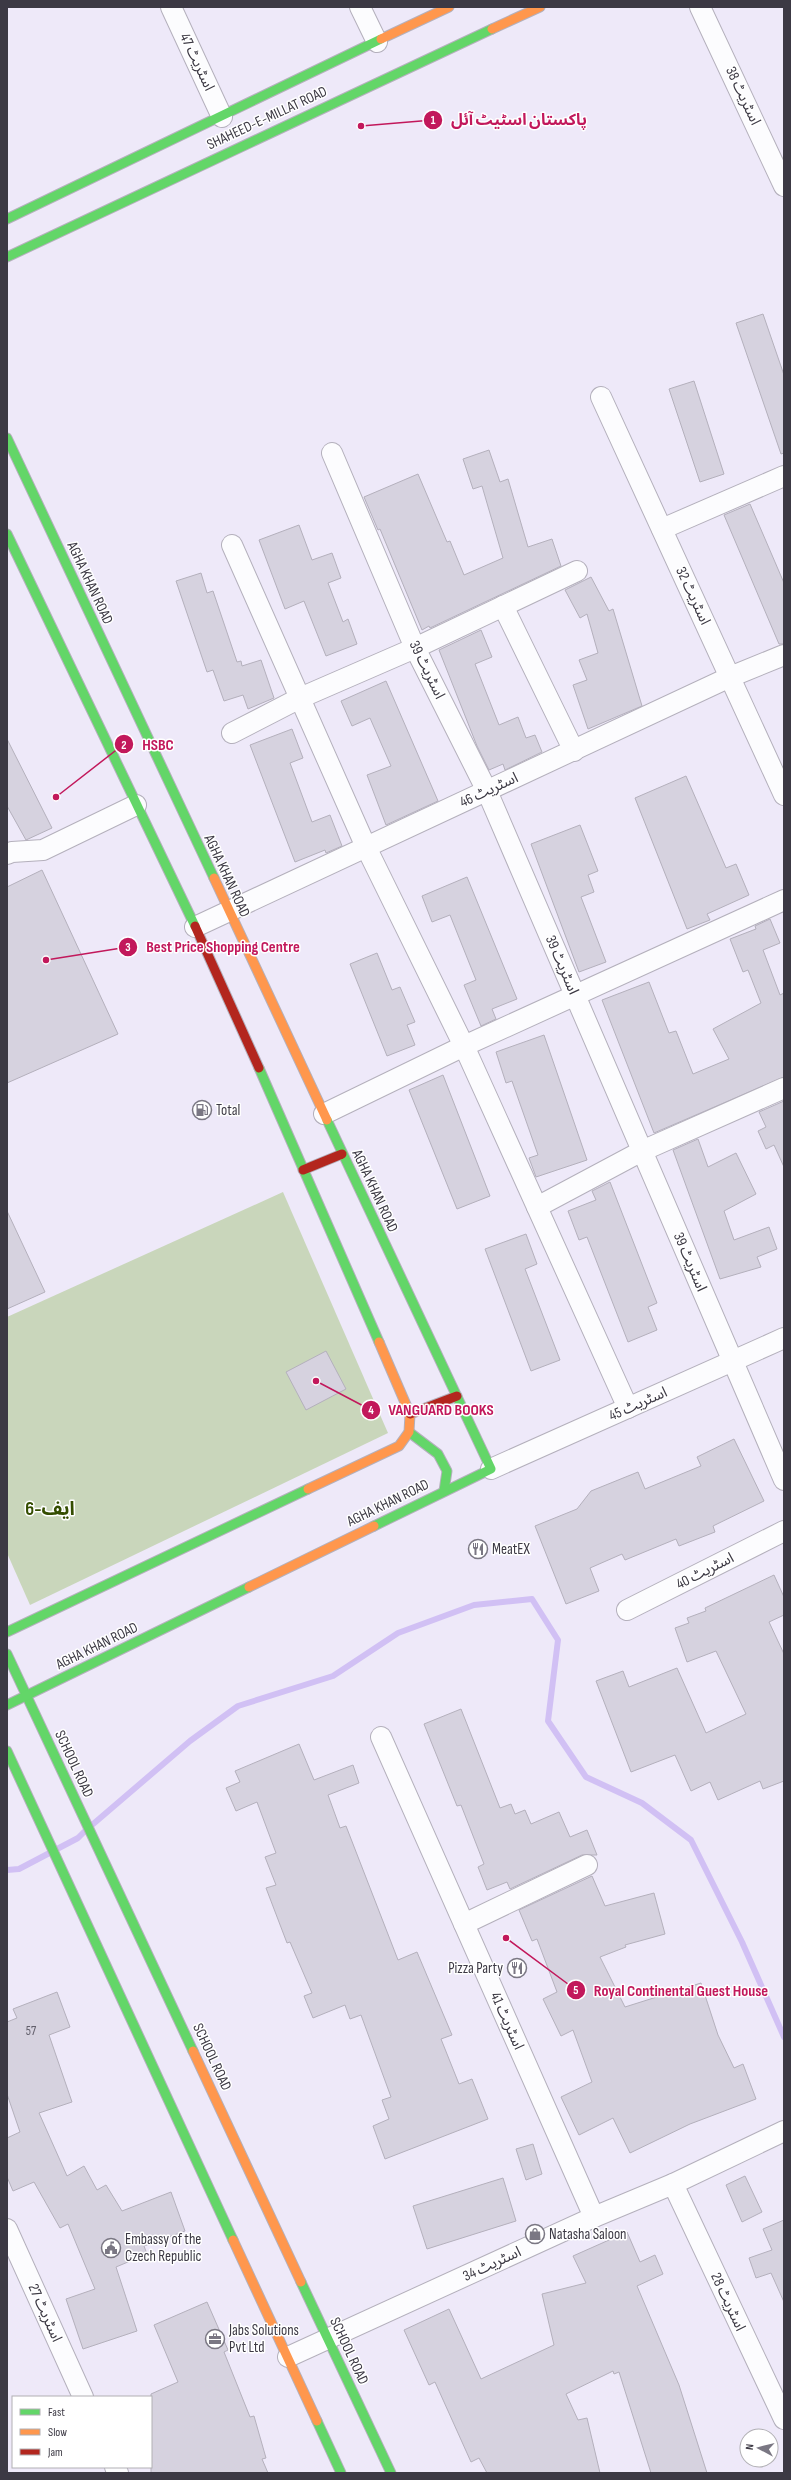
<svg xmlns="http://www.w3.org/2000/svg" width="791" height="2480" font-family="'Sofia Sans Condensed','Noto Sans Arabic',sans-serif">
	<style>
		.green { fill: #c9d6bb }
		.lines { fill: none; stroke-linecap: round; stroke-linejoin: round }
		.stream { stroke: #d1c0f4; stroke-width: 6 }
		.building { fill: #d6d2df; stroke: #b4b0bc }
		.street-casing { stroke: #b4b0bc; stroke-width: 22 }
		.fast-casing { stroke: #b4b0bc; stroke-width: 11 }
		.slow-casing { stroke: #b4b0bc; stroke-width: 11 }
		.jam-casing { stroke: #b4b0bc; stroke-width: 11 }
		.street { stroke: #fcfcfe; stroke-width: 20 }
		.fast { stroke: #63d668; stroke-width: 9 }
		.slow { stroke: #ff974d; stroke-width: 9 }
		.jam { stroke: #b3261e; stroke-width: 9 }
		.labels { text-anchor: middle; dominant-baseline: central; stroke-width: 3; stroke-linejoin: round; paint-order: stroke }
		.number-label { font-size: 13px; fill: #63606c }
		.street-label { font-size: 15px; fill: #3c3944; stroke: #fff }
		.poi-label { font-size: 15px; fill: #3c3944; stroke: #fff; text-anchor: start }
		.district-label { font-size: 19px; font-weight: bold; fill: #344d01; stroke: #fff }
		.leader { fill: none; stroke: #c2185b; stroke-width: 1.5 }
		.callout-dot { fill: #c2185b; stroke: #fff; stroke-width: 1.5 }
		.mark-label { font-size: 12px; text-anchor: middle; font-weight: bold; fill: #fff }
		.callout-label { font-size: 16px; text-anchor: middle; font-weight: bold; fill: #c2185b; stroke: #fff; stroke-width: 3; stroke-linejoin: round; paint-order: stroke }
	</style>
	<rect width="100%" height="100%" fill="#eee9f9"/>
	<path class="green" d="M283,1192L388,1433L30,1605L7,1553V1317Z"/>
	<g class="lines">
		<g class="stream">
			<path d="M92,1825L190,1741L238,1706L333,1676L398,1633L474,1605L532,1599L558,1640L548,1721L586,1777L642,1803L691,1840L742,1942L784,2037"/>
			<path d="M7,1870L19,1869L78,1838L85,1831"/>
		</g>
	</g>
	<g class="building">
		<path d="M763,314L784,375V453L781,454L736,323Z"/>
		<path d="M694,381L724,474L700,482L669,389Z"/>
		<path d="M489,450L500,482L508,479L528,547L552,539L561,566L430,628L429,626L422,630L380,529L378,530L364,497L418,474L447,542L450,541L464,575L503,558L482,486L473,489L463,459Z"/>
		<path d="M750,504L784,583V644H779L724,515Z"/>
		<path d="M299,525L312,560L332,553L341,578L328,583L343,622L348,619L357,644L326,656L304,601L285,609L259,540Z"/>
		<path d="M201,573L207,593L213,591L237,662L241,661L242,666L261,660L274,698L248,709L243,695L224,701L213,670L207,672L176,581Z"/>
		<path d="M591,577L609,611L613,609L642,706L588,729L573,685L587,680L579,660L598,653L587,614L580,618L565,590Z"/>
		<path d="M481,630L492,657L475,664L499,725L518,717L526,738L535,735L542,752L505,770L503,764L489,770L477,746L439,650Z"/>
		<path d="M386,681L438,801L386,825L367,775L391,766L370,718L352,726L341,701Z"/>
		<path d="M292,729L303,758L290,763L312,822L330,815L342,846L326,853L325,850L295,862L250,745Z"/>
		<path d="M7,739L52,828L26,840L7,806Z"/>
		<path d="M686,776L726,868L736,864L749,895L707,914L710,920L687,929L635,798Z"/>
		<path d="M580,825L598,871L588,875L594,892L581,897L606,962L579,972L531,844Z"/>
		<path d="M42,870L118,1034L7,1083V887Z"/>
		<path d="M467,877L517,999L492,1009L496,1019L481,1026L464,985L476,980L450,915L432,922L422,896Z"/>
		<path d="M770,919L780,943L763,950L780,995L784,993V1077L654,1133L602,1000L649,982L669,1033L676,1031L693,1074L729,1059L713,1029L761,1003L748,970L743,972L730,939L756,929L755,926Z"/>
		<path d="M377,953L392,990L400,987L415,1022L407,1025L415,1045L387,1056L350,964Z"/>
		<path d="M544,1035L587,1160L536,1177L529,1158L538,1155L512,1081L506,1083L496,1052Z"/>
		<path d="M443,1075L490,1196L457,1209L409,1090Z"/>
		<path d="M784,1101V1167L774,1145L766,1149L758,1131L766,1127L759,1112Z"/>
		<path d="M698,1139L708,1167L736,1153L756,1194L724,1211L734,1240L769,1227L777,1249L757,1257L761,1267L720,1279L673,1150Z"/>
		<path d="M610,1182L657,1303L648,1307L657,1330L628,1342L587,1237L579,1240L568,1211L596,1200L592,1191Z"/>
		<path d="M7,1211L45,1292L7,1309Z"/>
		<path d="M526,1234L537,1264L525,1269L560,1360L531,1371L485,1249Z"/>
		<path d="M326,1351L346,1389L306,1410L286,1372Z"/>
		<path d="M734,1439L764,1501L713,1526L715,1532L679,1546L676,1539L625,1560L622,1554L590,1568L599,1591L566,1604L535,1526L577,1509L591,1491L638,1472L645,1489L701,1466L697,1457Z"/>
		<path d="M774,1575L784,1597V1615L769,1622L784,1654V1781L763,1789L760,1781L718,1800L710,1782L691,1791L675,1755L631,1772L596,1681L623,1671L629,1687L677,1668L706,1733L746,1714L716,1651L687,1662L675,1628L689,1623L687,1618L706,1611L705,1608Z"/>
		<path d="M461,1709L500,1808L511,1804L515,1814L525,1810L531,1824L559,1812L570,1837L587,1830L597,1855H582L510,1889L507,1882L487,1890L478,1867L484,1864L461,1805L457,1806L424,1724Z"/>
		<path d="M299,1744L314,1780L353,1765L359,1783L328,1795L340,1828L346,1826L398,1960L417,1952L452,2035L441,2039L459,2084L472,2079L488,2119L385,2159L373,2126L389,2119L382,2100L391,2097L361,2015L350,2019L345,2005L313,2018L304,1996L312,1993L290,1942L287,1943L266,1888L276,1885L265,1857L276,1853L257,1802L236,1811L226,1788L240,1782L235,1771Z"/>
		<path d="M592,1876L605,1906L654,1893L665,1934L625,1945L626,1947L600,1957L625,2007L701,1983L718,2035L734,2068L743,2064L756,2099L690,2124L630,2153L613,2118L579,2135L561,2097L592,2082L573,2030L561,2036L543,1999L557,1992L537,1939L532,1941L519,1910Z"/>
		<path d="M57,1992L70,2027L49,2035L72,2102L39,2113L67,2176L84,2166L97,2190L106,2185L122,2211L171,2192L185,2231L144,2246L147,2254L116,2267L137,2331L83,2349L66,2299L95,2289L68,2224L60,2228L34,2182L13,2191L7,2177V2138L20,2132L7,2094V2022L17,2018L13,2009Z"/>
		<path d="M533,2144L542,2174L526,2180L516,2149Z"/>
		<path d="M745,2176L762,2212L742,2222L726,2185Z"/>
		<path d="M503,2178L516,2221L427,2249L413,2206Z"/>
		<path d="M784,2220V2302L771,2273L756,2278L749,2258L772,2250L763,2229Z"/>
		<path d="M627,2232L640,2262L655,2255L663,2274L637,2286L679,2385L707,2473H651L619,2372L614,2374L613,2371L566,2394L578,2420L587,2418L600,2473H487L479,2458L471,2462L435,2382L429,2385L404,2330L449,2309L481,2379L554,2345L542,2294L586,2283L573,2256Z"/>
		<path d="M207,2302L228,2350L224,2352L250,2417L254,2416L266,2458L262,2459L268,2473H151V2394L178,2382L154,2325Z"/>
	</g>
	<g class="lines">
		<defs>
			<g id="street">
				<path d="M171,7L222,117"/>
				<path d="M360,7L377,42"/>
				<path d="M700,7L784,186"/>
				<path d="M601,397L784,795"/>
				<path d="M332,453L415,648L487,791L784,1480"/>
				<path d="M662,529L784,476"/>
				<path d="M232,545L366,847L464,1046L628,1408"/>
				<path d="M503,606L574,751"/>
				<path d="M232,733L300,698L415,648L577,571"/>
				<path d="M7,854L12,852L43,850L136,805"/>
				<path d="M195,927L730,677L784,655"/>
				<path d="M324,1114L464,1046L784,900"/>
				<path d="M537,1207L642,1151L784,1088"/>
				<path d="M491,1469L784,1338"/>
				<path d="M627,1610L784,1531"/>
				<path d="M381,1737L594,2217"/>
				<path d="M464,1924L587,1865"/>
				<path d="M673,2184L784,2419"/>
				<path d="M7,2229L83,2397"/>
				<path d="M288,2357L594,2217L673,2184L784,2131"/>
				<path d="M115,2467L118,2473"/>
			</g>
			<g id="fast">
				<path d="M7,219L381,39"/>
				<path d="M7,257L492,29"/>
				<path d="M7,438L214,878"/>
				<path d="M7,534L195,926"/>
				<path d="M259,1068L379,1342"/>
				<path d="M327,1120L491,1469L374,1526"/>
				<path d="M409,1432L438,1454L447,1471L444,1491"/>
				<path d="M7,1632L308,1489"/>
				<path d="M7,1654L193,2051"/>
				<path d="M7,1705L249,1587"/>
				<path d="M7,1751L233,2240"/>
				<path d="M301,2282L391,2473"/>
				<path d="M317,2421L341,2473"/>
			</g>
			<g id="slow">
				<path d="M492,29L540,7"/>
				<path d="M381,39L449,7"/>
				<path d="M214,878L327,1120"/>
				<path d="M308,1489L399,1446L409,1432L410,1414L379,1342"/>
				<path d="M249,1587L374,1526"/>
				<path d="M193,2051L301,2282"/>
				<path d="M233,2240L317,2421"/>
			</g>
			<g id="jam">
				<path d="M195,926L259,1068"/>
				<path d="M303,1170L342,1154"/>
				<path d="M410,1414L457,1396"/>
			</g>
		</defs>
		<use href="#street" class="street-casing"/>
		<use href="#fast" class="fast-casing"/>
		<use href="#slow" class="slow-casing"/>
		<use href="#jam" class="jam-casing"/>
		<use href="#street" class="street"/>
		<use href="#fast" class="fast"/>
		<use href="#slow" class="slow"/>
		<use href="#jam" class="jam"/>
	</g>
	<defs>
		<symbol id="fuel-ring" viewBox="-11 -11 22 22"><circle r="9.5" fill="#fff" stroke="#7a7783" stroke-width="1.5"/><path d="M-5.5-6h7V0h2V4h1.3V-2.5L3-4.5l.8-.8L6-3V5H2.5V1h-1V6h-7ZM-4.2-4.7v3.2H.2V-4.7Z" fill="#7a7783"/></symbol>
		<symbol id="restaurant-ring" viewBox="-11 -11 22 22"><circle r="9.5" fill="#fff" stroke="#7a7783" stroke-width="1.5"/><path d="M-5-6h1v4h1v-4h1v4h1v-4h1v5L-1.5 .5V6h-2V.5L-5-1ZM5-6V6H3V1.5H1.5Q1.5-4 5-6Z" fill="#7a7783"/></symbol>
		<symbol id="shop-ring" viewBox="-11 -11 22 22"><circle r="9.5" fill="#fff" stroke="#7a7783" stroke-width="1.5"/><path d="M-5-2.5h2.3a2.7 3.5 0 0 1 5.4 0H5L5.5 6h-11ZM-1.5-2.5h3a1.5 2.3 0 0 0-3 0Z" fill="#7a7783"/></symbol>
		<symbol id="civic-ring" viewBox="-11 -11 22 22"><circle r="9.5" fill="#fff" stroke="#7a7783" stroke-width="1.5"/><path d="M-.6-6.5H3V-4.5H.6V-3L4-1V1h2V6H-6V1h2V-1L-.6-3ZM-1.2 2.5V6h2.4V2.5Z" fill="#7a7783"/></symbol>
		<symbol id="office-ring" viewBox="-11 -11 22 22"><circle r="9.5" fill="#fff" stroke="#7a7783" stroke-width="1.5"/><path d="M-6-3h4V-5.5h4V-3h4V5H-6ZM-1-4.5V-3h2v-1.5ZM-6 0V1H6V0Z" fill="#7a7783"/></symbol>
	</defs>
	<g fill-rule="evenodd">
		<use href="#fuel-ring" x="191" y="1099" width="22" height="22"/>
		<use href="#restaurant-ring" x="467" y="1538" width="22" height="22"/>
		<use href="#restaurant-ring" x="506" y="1957" width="22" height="22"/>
		<use href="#shop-ring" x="524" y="2223" width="22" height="22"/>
		<use href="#civic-ring" x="100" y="2237" width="22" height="22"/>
		<use href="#office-ring" x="204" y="2328" width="22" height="22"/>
	</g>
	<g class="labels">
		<g class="number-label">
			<text x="31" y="2031">57</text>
		</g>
		<g class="street-label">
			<text transform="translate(197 62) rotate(65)">اسٹریٹ 47</text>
			<text transform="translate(743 96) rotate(65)">اسٹریٹ 38</text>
			<text transform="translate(267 118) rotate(-25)">SHAHEED-E-MILLAT ROAD</text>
			<text transform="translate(90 583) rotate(65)">AGHA KHAN ROAD</text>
			<text transform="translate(693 596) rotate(65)">اسٹریٹ 32</text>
			<text transform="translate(427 670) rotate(64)">اسٹریٹ 39</text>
			<text transform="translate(489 790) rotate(-25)">اسٹریٹ 46</text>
			<text transform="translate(227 876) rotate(65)">AGHA KHAN ROAD</text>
			<text transform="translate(562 965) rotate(67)">اسٹریٹ 39</text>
			<text transform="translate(375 1191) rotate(65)">AGHA KHAN ROAD</text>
			<text transform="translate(690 1262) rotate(67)">اسٹریٹ 39</text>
			<text transform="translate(638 1404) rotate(-24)">اسٹریٹ 45</text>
			<text transform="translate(388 1503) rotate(-26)">AGHA KHAN ROAD</text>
			<text transform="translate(705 1571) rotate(-27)">اسٹریٹ 40</text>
			<text transform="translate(97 1646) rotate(-26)">AGHA KHAN ROAD</text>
			<text transform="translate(74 1764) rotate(65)">SCHOOL ROAD</text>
			<text transform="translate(507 2021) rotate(66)">اسٹریٹ 41</text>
			<text transform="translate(212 2057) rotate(65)">SCHOOL ROAD</text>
			<text transform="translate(492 2264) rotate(-25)">اسٹریٹ 34</text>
			<text transform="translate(728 2302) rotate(65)">اسٹریٹ 28</text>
			<text transform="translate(45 2313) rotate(66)">اسٹریٹ 27</text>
			<text transform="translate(349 2351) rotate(65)">SCHOOL ROAD</text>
		</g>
		<g class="poi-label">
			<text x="216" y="1110">Total</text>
			<text x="492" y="1549">MeatEX</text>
			<text x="503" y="1968" text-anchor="end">Pizza Party</text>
			<text x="549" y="2234">Natasha Saloon</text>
			<text x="125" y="2239">Embassy of the<tspan x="125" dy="17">Czech Republic</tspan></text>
			<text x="229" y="2330">Jabs Solutions<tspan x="229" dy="17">Pvt Ltd</tspan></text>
		</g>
		<g class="district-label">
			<text x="50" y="1509">ایف-6</text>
		</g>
	</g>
	<path class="leader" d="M361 126L433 120M56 797L124 744M46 960L128 947M316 1381L371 1410M506 1938L576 1990"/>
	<g class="callout-dot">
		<circle cx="361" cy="126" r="4"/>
		<circle cx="56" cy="797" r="4"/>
		<circle cx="46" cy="960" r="4"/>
		<circle cx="316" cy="1381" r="4"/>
		<circle cx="506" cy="1938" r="4"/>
		<circle cx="433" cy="120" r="10"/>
		<circle cx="124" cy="744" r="10"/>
		<circle cx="128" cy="947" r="10"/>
		<circle cx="371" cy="1410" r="10"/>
		<circle cx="576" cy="1990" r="10"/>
	</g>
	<g class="mark-label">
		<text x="433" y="124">1</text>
		<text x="124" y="749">2</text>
		<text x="128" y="951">3</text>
		<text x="371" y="1414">4</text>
		<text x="576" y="1994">5</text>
	</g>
	<g class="callout-label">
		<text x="519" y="125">پاکستان اسٹیٹ آئل</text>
		<text x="158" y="750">HSBC</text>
		<text x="223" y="952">Best Price Shopping Centre</text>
		<text x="441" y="1415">VANGUARD BOOKS</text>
		<text x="681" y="1996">Royal Continental Guest House</text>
	</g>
	<rect width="791" height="2480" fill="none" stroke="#3c3944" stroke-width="16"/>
	<rect x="12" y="2396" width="140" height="72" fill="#ffffff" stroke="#b1b0b4"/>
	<rect x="20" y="2409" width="20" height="6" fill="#63d668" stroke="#b1b0b4"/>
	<text x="48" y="2416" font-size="12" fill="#3c3944">Fast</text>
	<rect x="20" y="2429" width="20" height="6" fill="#ff974d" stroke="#b1b0b4"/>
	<text x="48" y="2436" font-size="12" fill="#3c3944">Slow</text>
	<rect x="20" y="2449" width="20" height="6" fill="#b3261e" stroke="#b1b0b4"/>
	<text x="48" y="2456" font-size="12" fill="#3c3944">Jam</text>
	<g transform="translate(759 2448) rotate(277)"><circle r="19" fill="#ffffff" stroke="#b1b0b4"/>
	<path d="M0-3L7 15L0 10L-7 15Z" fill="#7a7783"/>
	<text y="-6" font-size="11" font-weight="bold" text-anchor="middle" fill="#3c3944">N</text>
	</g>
</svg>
